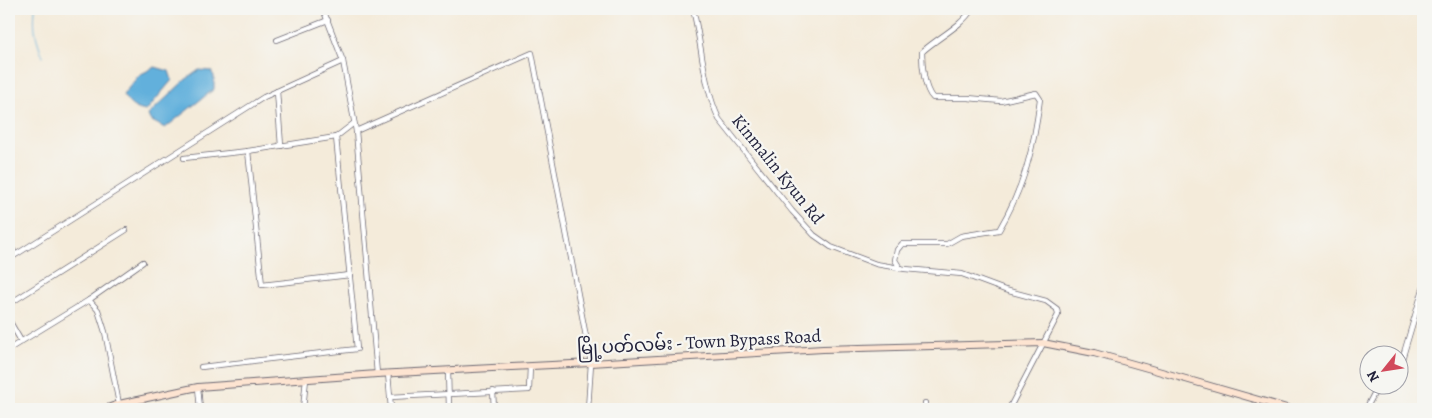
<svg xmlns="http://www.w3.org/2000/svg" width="1432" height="418" font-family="Alegreya,'Noto Sans Myanmar',serif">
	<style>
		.water { fill: #62b0dc; stroke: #42698c }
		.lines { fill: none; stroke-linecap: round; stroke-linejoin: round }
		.stream { stroke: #62b0dc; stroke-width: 1 }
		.street-casing { stroke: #6c6873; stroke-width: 6 }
		.secondary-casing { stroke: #6c6873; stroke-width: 8 }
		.street { stroke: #fff; stroke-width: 4.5 }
		.secondary { stroke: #fde4d1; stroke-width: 6 }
		.labels { text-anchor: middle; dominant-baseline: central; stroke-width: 4.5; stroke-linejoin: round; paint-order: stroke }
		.street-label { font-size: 18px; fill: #22223b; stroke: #f6f6f2 }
	</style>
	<rect width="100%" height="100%" fill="#f6f6f2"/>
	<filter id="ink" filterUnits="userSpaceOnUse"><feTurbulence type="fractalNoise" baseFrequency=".02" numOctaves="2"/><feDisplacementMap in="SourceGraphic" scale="10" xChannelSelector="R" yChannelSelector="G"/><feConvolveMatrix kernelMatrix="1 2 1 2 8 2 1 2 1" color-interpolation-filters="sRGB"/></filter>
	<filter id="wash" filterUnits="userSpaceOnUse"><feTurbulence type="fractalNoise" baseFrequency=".0096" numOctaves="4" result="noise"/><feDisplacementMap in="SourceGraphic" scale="20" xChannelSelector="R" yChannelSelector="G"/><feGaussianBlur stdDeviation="1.12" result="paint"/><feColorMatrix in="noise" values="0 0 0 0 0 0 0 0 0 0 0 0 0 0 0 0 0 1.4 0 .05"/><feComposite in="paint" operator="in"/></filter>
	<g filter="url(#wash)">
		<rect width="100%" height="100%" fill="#f4ebda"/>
		<g class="water">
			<path d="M155,67L169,71L172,80L146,111C134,109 130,105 123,95L139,75Z"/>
			<path d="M199,70L211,71L214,76V89L165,128L150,120L148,115L185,80Z"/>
		</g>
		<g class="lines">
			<path class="stream" d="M35,9C33,31 36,37 43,57"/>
		</g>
	</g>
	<g filter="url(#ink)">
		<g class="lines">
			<defs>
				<g id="street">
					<path d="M323,9L343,61"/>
					<path d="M693,9C702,45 703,85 719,119L792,211L814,235L831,247L876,264L905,269L962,274L1005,290L1046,301L1057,309L1058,315L1009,409"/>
					<path d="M277,40L328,20"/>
					<path d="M277,91L281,146"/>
					<path d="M248,151L262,285L350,275"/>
					<path d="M184,158L248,151L336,137L354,123"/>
					<path d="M9,243L15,254"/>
					<path d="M9,259L264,97L343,61L356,131"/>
					<path d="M900,268L895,260L897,250L902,244H947L961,236L999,230C1024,187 1034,148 1040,99L1036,93L1001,101L968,98H933C924,89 922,65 922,52C937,38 962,26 972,9"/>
					<path d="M89,300L98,310L105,332L119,404"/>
					<path d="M9,304L126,230"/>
					<path d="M9,320L21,341"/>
					<path d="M9,349L89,300L143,262"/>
					<path d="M1400,366L1423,289"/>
					<path d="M201,367L357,349L336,137"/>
					<path d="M448,370L449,409"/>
					<path d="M388,373L390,397L529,390L530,366"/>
					<path d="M377,374L356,131L532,53L591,363L588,409"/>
					<path d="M198,387L200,409"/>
					<path d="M493,391L494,409"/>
					<path d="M390,397L391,409"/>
					<path d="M303,409L306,379"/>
					<path d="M925,409V403"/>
					<path d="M1366,409L1378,386"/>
				</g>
				<path id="secondary" d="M104,409L119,404L198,387L377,374L591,363L823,349L1043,343L1094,353L1151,369L1290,409"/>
			</defs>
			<use href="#street" class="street-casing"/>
			<use href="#secondary" class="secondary-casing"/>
			<use href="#street" class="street"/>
			<use href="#secondary" class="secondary"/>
		</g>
	</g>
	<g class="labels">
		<g class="street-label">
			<text transform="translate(778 169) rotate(51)">Kinmalin Kyun Rd</text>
			<text transform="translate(699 342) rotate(-3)">မြို့ပတ်လမ်း - Town Bypass Road</text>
		</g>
	</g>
	<rect width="1432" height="418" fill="none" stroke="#f6f6f2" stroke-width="30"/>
	<g transform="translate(1384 370) rotate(240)"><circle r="24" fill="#f6f6f2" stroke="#a1a1a9"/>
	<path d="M0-4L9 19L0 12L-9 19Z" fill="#d1495b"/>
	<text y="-8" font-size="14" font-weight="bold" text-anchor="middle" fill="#22223b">N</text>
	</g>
</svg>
